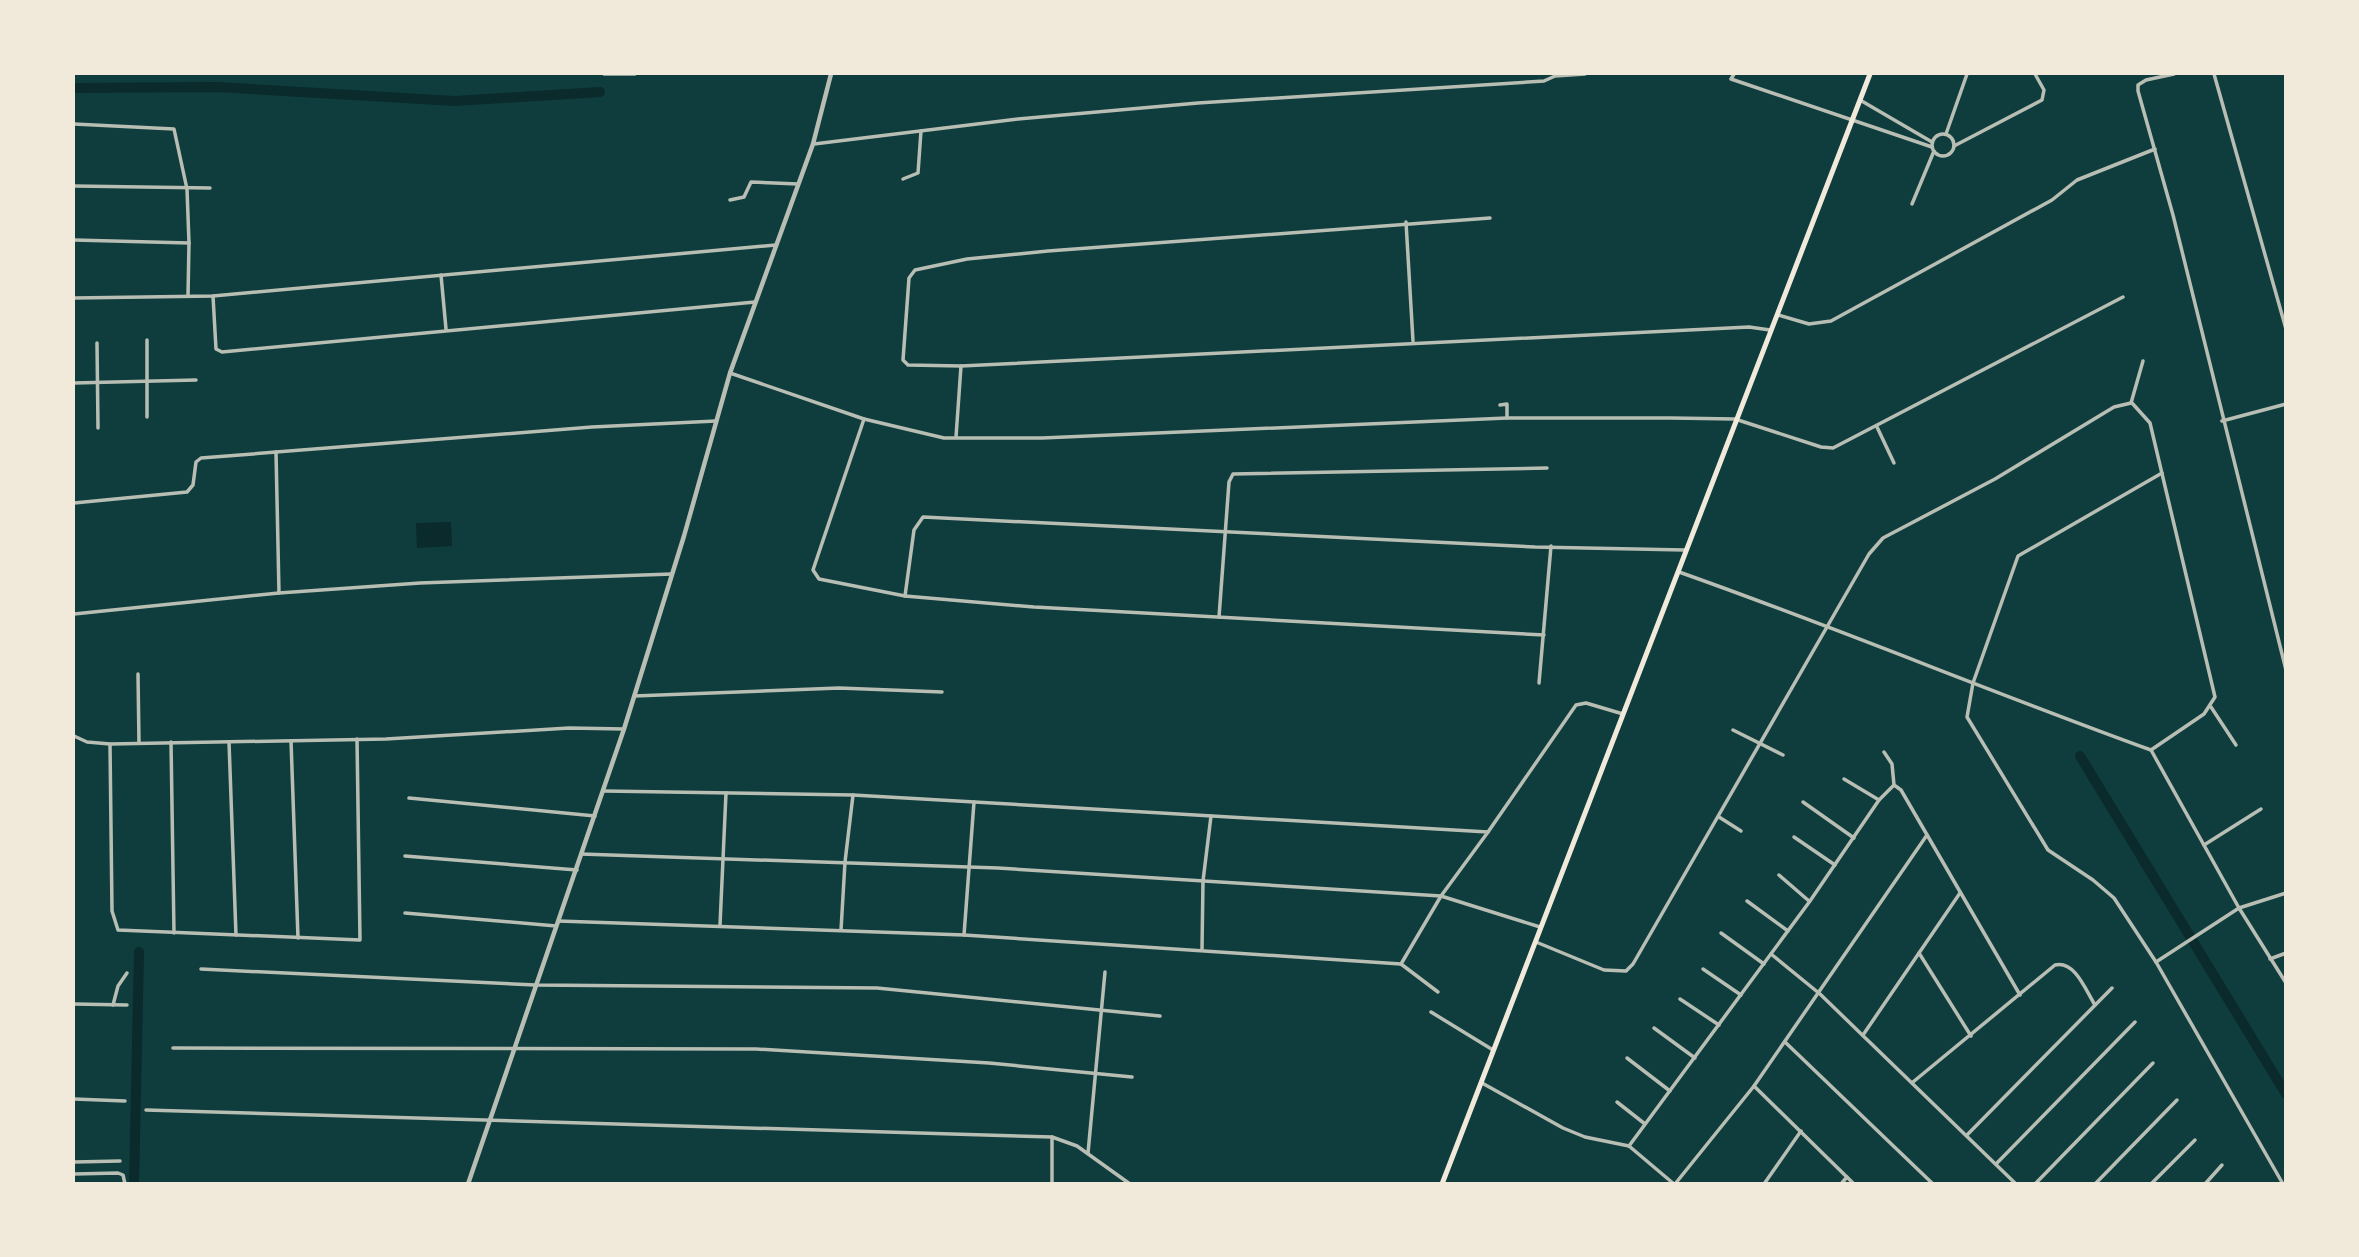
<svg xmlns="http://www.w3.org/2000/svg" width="2359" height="1257" font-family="'Golos Text',sans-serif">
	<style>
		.water { fill: #0a2a2b }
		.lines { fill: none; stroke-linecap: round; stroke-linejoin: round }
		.canal { stroke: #0a2a2b; stroke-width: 10 }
		.minor { stroke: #b8beb3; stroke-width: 3.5 }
		.tertiary { stroke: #b8beb3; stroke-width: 4.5 }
		.secondary { stroke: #f1e9da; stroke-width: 5 }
	</style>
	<rect width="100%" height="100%" fill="#0f3d3e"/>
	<path class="water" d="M451,522L452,546L417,548L416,523Z"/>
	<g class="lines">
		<g class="canal">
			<path d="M74,88L216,87L455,101L600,92"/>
			<path d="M2080,756L2286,1094"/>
			<path d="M134,1184L139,952"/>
		</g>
		<g class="minor">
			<path d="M604,74H635"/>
			<path d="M1734,74L1731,79L1932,147"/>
			<path d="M2174,74L2146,80L2138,85V91L2173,215L2286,670"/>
			<path d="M2214,74L2286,329"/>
			<path d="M1860,100L1932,142"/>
			<path d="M74,124L174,129L187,189L189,243L74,240"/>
			<circle cx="1943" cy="145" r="11"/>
			<path d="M1946,134L1967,74"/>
			<path d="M814,144L1018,119L1198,103L1544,81L1555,76L1585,74"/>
			<path d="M1954,146L2042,100L2044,90L2035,74"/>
			<path d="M903,179L918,173L921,131"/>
			<path d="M74,186L210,188"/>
			<path d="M730,200L744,197L751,182L798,184"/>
			<path d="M1912,204L1934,151"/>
			<path d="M1490,218L1048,251L967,259L915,270L909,278L903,360L908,365L961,366L1749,327L1770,330"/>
			<path d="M1406,222L1413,341"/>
			<path d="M441,275L446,329"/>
			<path d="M188,296L189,243"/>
			<path d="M213,296L216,349L222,352L755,302"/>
			<path d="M74,298L213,296L776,245"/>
			<path d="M1778,315L1809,324L1831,321L2052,200L2077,180L2155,149"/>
			<path d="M147,340V417"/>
			<path d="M97,343L98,428"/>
			<path d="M730,373L864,419L944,438H1042L1507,418H1671L1735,419L1821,447L1833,448L2123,297"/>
			<path d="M74,383L196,380"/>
			<path d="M2131,403L2143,361"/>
			<path d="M2132,403L2150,423L2215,697L2204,714L2151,750"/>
			<path d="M1500,405L1507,404V418"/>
			<path d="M864,419L813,570L819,579L905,596L1034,607L1544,635"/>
			<path d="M2222,421L2286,404"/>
			<path d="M1877,427L1894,463"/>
			<path d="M956,437L961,366"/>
			<path d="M276,452L279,593"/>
			<path d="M2162,473L2018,556L1973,683L1967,717L2048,850L2093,880L2114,898L2156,962L2283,1184"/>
			<path d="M74,503L187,492L193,485L196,462L201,458L592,427L716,421"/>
			<path d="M1679,572C1838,628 1993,693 2151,750L2239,908L2286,983"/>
			<path d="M905,596L914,530L923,517L1535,547L1685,550"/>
			<path d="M74,614L279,593L420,583L672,574"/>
			<path d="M1219,617L1229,482L1233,474L1547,468"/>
			<path d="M138,674L139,743"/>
			<path d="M1539,683L1551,546"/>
			<path d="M634,696L839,688L942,692"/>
			<path d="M2211,707L2236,745"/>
			<path d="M1733,730L1783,755"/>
			<path d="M74,736L87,742L110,744L386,739L569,728L624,729"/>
			<path d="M291,741L298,938"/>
			<path d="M171,742L174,933"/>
			<path d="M229,742L236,935"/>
			<path d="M110,744L112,911L118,930L360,940L357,739"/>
			<path d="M1884,752L1892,764L1894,785"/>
			<path d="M1844,779L1879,800"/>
			<path d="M409,798L595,816"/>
			<path d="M1803,802L1854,838"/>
			<path d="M1719,817L1741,831"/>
			<path d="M1488,832L1576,705L1586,703L1623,714"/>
			<path d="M1794,837L1835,865"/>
			<path d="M2204,845L2261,809"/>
			<path d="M581,854L998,868L1441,896L1540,927"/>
			<path d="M405,856L577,870"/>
			<path d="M1779,875L1809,901"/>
			<path d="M1747,901L1788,931"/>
			<path d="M405,913L556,926"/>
			<path d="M558,921L964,935L1401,964L1441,896L1488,832L853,795L604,791"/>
			<path d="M720,925L726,793"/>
			<path d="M841,930L845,862L853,795"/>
			<path d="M1721,933L1764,964"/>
			<path d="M964,935L974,802"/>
			<path d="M1536,942L1604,970L1626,971L1633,964L1869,554L1883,538L1995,479L2114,407L2131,403"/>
			<path d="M1202,949L1203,881L1211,816"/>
			<path d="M1919,953L1971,1036"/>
			<path d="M1771,954L1820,994L2016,1184"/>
			<path d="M2270,959L2286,953"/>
			<path d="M2156,962L2239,908L2286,893"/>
			<path d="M1401,964L1438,992"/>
			<path d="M201,969L535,985L877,988L1160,1016"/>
			<path d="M1703,969L1741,995"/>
			<path d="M1680,999L1719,1025"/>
			<path d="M74,1004L127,1005"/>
			<path d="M113,1005L118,986L127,973"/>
			<path d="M1431,1012L1493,1050"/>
			<path d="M1654,1028L1695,1058"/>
			<path d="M1863,1035L1960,893"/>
			<path d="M1785,1042L1933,1184"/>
			<path d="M173,1048L756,1049L989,1063L1132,1077"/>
			<path d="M1627,1058L1670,1091"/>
			<path d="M1913,1082L2055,965C2075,960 2086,991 2095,1005"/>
			<path d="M1482,1083L1563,1128L1585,1137L1629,1146L1674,1184"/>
			<path d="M1754,1086L1854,1184"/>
			<path d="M74,1099L125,1101"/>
			<path d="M1617,1102L1645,1124"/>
			<path d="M146,1110L1052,1137L1077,1146L1130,1184"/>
			<path d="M1967,1135L2112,988"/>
			<path d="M1629,1146L1810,901L1879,800L1894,785L1901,790L2020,995"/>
			<path d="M1088,1153L1105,972"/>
			<path d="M74,1162L120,1161"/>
			<path d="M1996,1164L2135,1022"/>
			<path d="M74,1174L118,1173L123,1175L125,1184"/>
			<path d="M1052,1184V1137"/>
			<path d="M1675,1184L1754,1086L1927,835"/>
			<path d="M1764,1184L1801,1131"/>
			<path d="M1841,1184L1847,1177"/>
			<path d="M2035,1184L2153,1063"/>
			<path d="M2095,1184L2177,1100"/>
			<path d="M2151,1184L2195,1140"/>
			<path d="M2205,1184L2222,1165"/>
		</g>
		<path class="tertiary" d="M468,1184L624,729L684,536L730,373L813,144L831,74"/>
		<path class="secondary" d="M1442,1184L1870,74"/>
	</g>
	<rect width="2359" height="1257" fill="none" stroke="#f1e9da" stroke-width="150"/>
</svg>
